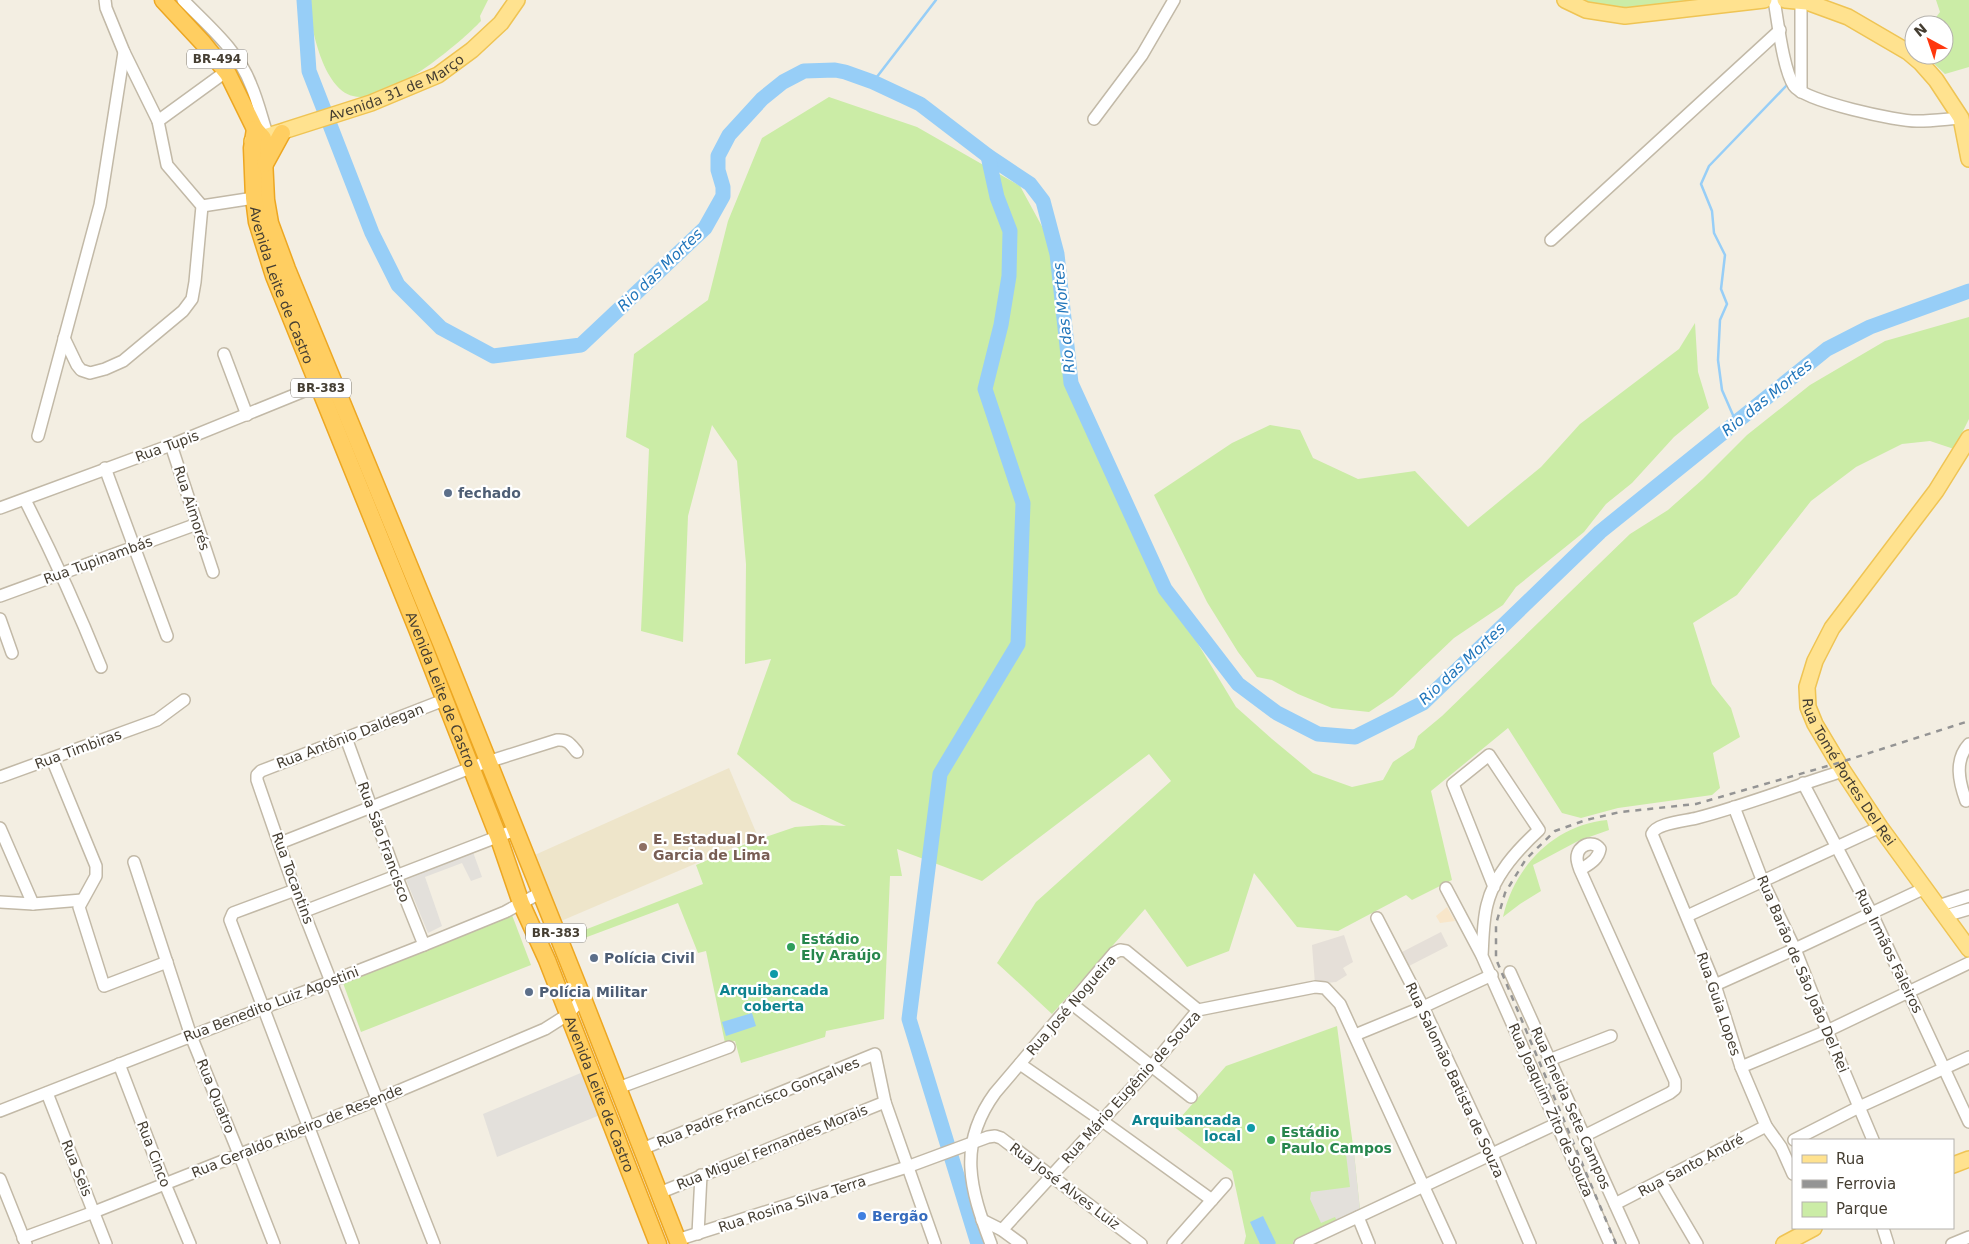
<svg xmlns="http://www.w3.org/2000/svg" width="1969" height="1244" font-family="'DejaVu Sans',sans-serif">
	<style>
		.commercial { fill: #f8e6ca }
		.industrial { fill: #e5dfd8 }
		.education { fill: #eee5ca }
		.green { fill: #cbeca6 }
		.parking { fill: #e3e0db }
		.water { fill: #97cef7 }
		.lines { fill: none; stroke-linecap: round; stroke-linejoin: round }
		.stream { stroke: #97cef7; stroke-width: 2.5 }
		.river { stroke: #97cef7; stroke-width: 15 }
		.minor-casing { stroke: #c2b9a7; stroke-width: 14 }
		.major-casing { stroke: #efc454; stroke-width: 18 }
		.highway-casing { stroke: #eda722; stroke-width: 19 }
		.minor { stroke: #fff; stroke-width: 11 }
		.major { stroke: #ffe28f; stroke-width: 15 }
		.highway { stroke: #ffce61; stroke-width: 16 }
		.rail { stroke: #949494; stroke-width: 2.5; stroke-dasharray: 6 6; stroke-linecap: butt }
		.service-dot { fill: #5c6f8a; stroke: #fff; stroke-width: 2 }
		.education-dot { fill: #8d6e63; stroke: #fff; stroke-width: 2 }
		.leisure-dot { fill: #2e9e5b; stroke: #fff; stroke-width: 2 }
		.culture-dot { fill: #0f9aa8; stroke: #fff; stroke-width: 2 }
		.shop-dot { fill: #3f7fe0; stroke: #fff; stroke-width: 2 }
		.labels { text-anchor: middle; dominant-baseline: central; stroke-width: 4.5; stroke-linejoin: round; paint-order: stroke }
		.shield { fill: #fff; stroke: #7d7870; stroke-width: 1 }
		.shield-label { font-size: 12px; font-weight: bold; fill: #453e32 }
		.street-label { font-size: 14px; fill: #453e32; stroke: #fff }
		.service-label { font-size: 14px; font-weight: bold; fill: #4e5e75; stroke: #fff; text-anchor: start }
		.education-label { font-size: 14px; font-weight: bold; fill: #785e54; stroke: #fff; text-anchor: start }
		.leisure-label { font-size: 14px; font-weight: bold; fill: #27864d; stroke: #fff; text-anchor: start }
		.culture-label { font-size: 14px; font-weight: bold; fill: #0d838f; stroke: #fff }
		.shop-label { font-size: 14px; font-weight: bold; fill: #366cbe; stroke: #fff; text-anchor: start }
		.water-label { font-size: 15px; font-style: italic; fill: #2176bb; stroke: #fff }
	</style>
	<rect width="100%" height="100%" fill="#f3eee2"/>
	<path class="commercial" d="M1447,907L1455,921L1440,923L1436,916Z"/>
	<g class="industrial">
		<path d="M1441,932L1448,946L1409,966L1402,952Z"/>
		<path d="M1344,935L1353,962L1343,968L1347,975L1336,982L1315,984L1312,945Z"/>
	</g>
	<path class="education" d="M729,768L758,837L554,924L528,858Z"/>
	<g class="green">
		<path d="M309,0H488L480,16L481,21C459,44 387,105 353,96C323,89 310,26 309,0Z"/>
		<path d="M1585,0H1713C1676,5 1619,19 1585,0Z"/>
		<path d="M1936,0H1969V67L1945,74L1925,55H1944V25H1935L1934,20L1940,12Z"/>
		<path d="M829,97L917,127L1020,186L1057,254L1071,383L1165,589L1236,707L1272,739L1313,773L1352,787L1383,780L1393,762L1414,748L1418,736L1442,716L1630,534L1668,510L1703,479L1747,435L1810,385L1885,341L1969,317V419L1954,449L1930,441L1902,444L1856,467L1811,501L1737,595L1693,623L1712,684L1731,708L1740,737L1713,753L1720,788L1712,795L1618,808L1581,818L1562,813L1508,728L1431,791L1452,880L1412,900L1406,895L1338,931L1297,927L1254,873L1229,951L1187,967L1145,909L1052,1014L997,963L1036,902L1171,781L1149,754L982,881L897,849L902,876H890L884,1019L826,1031L825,1037L741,1063L735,1041L725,1043L706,951L698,953L678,903L571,943L569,936L703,884L696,865L748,843L795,827L822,825L846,826L792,801L737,754L771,659L745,664L746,564L737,461L712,425L688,516L683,642L641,631L649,449L626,437L634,354L708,300L728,221L762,138Z"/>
		<path d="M1695,323L1698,372L1709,408L1674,437L1632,483L1606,504L1584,532L1516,587L1503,605L1454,638L1393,696L1369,712L1332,708L1298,694L1272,680L1257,677L1238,652L1207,602L1154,495L1232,443L1270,425L1300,430L1313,458L1358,479L1415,471L1468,527L1541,467L1580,424L1679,349Z"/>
		<path d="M1607,820L1609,830L1578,841L1533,865L1541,891L1520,904L1503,917C1514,867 1554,825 1607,820Z"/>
		<path d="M512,915L531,965L361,1032L343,983Z"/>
		<path d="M1337,1026L1354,1153L1360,1210L1293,1241V1244H1244L1246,1236L1232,1171L1173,1126L1226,1066Z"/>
	</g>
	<g class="parking">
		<path d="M473,852L482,877L471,881L462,863L425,877L442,926L428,933L405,877Z"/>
		<path d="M583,1072L600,1115L497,1157L483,1114Z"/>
		<path d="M1354,1153L1360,1210L1337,1221L1335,1217L1321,1223L1310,1199L1311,1192L1350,1187L1346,1154Z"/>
	</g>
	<g class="water">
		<path d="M752,1013L756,1026L726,1036L722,1022Z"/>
		<path d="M1263,1216L1276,1243L1275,1244H1260L1250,1222Z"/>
	</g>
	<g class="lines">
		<g class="stream">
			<path d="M873,82L936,0"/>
			<path d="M1736,422L1722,390L1718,360L1720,320L1727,304L1721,289L1725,255L1714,233L1712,211L1701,184L1709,166L1787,85"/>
		</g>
		<g class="river">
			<path d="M304,0L309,71L372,233L398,285L441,328L493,356L581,345L705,228L723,196V187L718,170V156L729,135L762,99L783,82L804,71L835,70L845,72L873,82L920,104L988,156L1030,184L1043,201L1057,254L1071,383L1165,589L1238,684L1277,713L1318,734L1355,737L1423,703L1600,532L1827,349L1870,327L1969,291"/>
			<path d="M978,1244L909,1019L940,774L1018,644L1023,503L985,389L1001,325L1009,276L1010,231L997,197L988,156"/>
		</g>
		<defs>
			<g id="minor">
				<path d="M183,0C208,26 238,50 251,85C258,101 262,119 268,137"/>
				<path d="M1774,0C1778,22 1783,69 1794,86C1804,101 1899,122 1918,121C1932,121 1947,119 1961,118"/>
				<path d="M1801,92V1"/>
				<path d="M1094,119L1142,55L1174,0"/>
				<path d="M158,121L224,73L228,74"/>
				<path d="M202,206L254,198"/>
				<path d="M1551,240L1780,30"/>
				<path d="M64,338L77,365L81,370L90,373L105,369L123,361L183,311L192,299L195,282L202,206L167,165L158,121L124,52L106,8L105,0"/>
				<path d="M224,354L247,415"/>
				<path d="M38,436L100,205L124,52"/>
				<path d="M171,445L213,572"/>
				<path d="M105,468L167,636"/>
				<path d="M25,500C53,555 78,610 101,667"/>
				<path d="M0,508L171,445L319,385L324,381"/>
				<path d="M0,596L197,524"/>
				<path d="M0,619L12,653"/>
				<path d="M346,738L396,875L424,945"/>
				<path d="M52,759L96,866V876L79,907L104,986L167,962"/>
				<path d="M0,777L157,720L184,700"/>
				<path d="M1803,783L1872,914L1969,1122"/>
				<path d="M1966,801C1959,782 1954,760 1969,744"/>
				<path d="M1734,807L1763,882L1795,949L1827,1031L1873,1140"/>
				<path d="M0,828L33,904"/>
				<path d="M280,843L478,765L557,740C568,739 571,745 577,752"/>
				<path d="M134,862L191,1036L239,1154L274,1244"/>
				<path d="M1580,870C1589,864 1598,860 1600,849C1593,839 1577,845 1577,858C1577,862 1579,867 1580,870L1675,1081V1089L1670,1093L1584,1136"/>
				<path d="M1494,887L1453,784L1489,755L1539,830C1517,850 1494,875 1487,905C1483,921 1483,939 1482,956L1610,1244"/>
				<path d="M1446,888L1481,954"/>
				<path d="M295,890L233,913L230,920L353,1244"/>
				<path d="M0,902L33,904L82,900"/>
				<path d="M1938,906L1969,896"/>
				<path d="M305,911L515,830"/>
				<path d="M1687,916L1880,827"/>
				<path d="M1945,916L1969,909"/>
				<path d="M1377,918L1423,1007L1492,1155L1530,1244"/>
				<path d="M1510,972L1633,1244"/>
				<path d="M1715,985L1795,949L1925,888"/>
				<path d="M1072,1004L1191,1097"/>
				<path d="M1355,1035L1423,1007L1492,975"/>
				<path d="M1549,1060L1611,1036"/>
				<path d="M119,1064L165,1184L190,1244"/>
				<path d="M1020,1064L1101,1120L1212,1200"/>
				<path d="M1741,1067L1827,1031L1969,963"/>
				<path d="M618,1088L729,1047"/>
				<path d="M47,1093L106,1244"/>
				<path d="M0,1111L424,945L505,912L540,893"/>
				<path d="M1794,1140L1859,1107L1969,1057"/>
				<path d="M642,1149L875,1054L885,1102L935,1244"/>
				<path d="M1793,1174L1781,1147L1766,1126L1741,1067L1715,985L1652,834C1656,823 1686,821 1697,818C1747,805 1794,786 1843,771"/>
				<path d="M0,1179L26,1244"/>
				<path d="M1660,1181L1697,1244"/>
				<path d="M659,1193L885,1102"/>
				<path d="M1615,1204L1766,1126"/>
				<path d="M1358,1217L1369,1244"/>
				<path d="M982,1220L1002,1230L1021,1244"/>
				<path d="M1883,1228L1888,1244"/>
				<path d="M1002,1230L1152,1066L1198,1010L1315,987L1325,988L1340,1004L1450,1244"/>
				<path d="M698,1234L701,1175"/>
				<path d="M23,1238L94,1212L377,1100L545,1029L567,1015L583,998"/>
				<path d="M677,1240L907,1167L988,1137L995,1136L1001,1138L1141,1244"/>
				<path d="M434,1244L295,890L257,780V775L261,771L444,700"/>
				<path d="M991,1244C970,1189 957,1145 995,1093L1114,953L1120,950L1126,951L1198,1010"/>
				<path d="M1173,1244L1226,1184"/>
				<path d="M1300,1244L1556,1124"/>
				<path d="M1952,1244L1969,1237"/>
			</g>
			<g id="major">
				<path d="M1565,0L1586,10L1625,16L1764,0"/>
				<path d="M1785,0L1807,2L1848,17L1908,52L1921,63L1936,80L1961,118L1969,159"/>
				<path id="s1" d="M252,141L371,103L438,75L472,50L501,23L517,0"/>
				<path id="s2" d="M1969,438L1936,491L1832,628L1815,661L1807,687L1808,707L1815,724L1843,771L1880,827L1969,949"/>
				<path d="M1953,1165L1969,1159"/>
				<path d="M1784,1244L1814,1228"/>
			</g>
			<g id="highway">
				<path d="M163,0L203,43L228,74L255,129L263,138L266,200L270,223L287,269L441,643L580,991L679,1244"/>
				<path id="s3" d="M255,129L252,148L254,198L257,222L274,276L417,629L498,836L521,903L547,960L658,1244"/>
				<path d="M265,164L282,133"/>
			</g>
		</defs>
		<use href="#minor" class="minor-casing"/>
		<use href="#major" class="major-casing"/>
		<use href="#highway" class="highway-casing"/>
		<use href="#minor" class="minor"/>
		<use href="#major" class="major"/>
		<use href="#highway" class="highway"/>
		<path class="rail" d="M1616,1244L1496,959V924L1505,893L1526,859L1555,831L1586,820L1620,812L1696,804L1838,763L1969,721"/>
	</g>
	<g class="service-dot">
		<circle cx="448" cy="493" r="5"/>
		<circle cx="594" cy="958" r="5"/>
		<circle cx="529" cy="992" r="5"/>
	</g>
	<circle class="education-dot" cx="643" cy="847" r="5"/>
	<g class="leisure-dot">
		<circle cx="791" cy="947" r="5"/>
		<circle cx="1271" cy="1140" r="5"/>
	</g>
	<g class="culture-dot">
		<circle cx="774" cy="974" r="5"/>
		<circle cx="1251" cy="1128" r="5"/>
	</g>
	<circle class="shop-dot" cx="862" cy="1216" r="5"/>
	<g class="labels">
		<g class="shield">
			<rect x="187" y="49.5" width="60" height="19" rx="4"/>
			<rect x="291" y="378.5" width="60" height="19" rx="4"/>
			<rect x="526" y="923.5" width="60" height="19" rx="4"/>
		</g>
		<g class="shield-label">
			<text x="217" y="59">BR-494</text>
			<text x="321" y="388">BR-383</text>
			<text x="556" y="933">BR-383</text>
		</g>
		<g class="street-label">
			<text stroke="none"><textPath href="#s1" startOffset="154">Avenida 31 de Março</textPath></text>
			<text stroke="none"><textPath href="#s3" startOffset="161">Avenida Leite de Castro</textPath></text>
			<text transform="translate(167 446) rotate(-20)">Rua Tupis</text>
			<text transform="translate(192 508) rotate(72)">Rua Aimorés</text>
			<text transform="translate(98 560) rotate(-20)">Rua Tupinambás</text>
			<text stroke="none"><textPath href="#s3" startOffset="596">Avenida Leite de Castro</textPath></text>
			<text transform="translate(350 736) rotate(-21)">Rua Antônio Daldegan</text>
			<text transform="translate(78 749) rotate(-20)">Rua Timbiras</text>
			<text stroke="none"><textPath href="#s2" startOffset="395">Rua Tomé Portes Del Rei</textPath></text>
			<text transform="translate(384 842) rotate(70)">Rua São Francisco</text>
			<text transform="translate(293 878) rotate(70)">Rua Tocantins</text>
			<text transform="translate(1889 951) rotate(64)">Rua Irmãos Faleiros</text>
			<text transform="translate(1803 974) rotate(67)">Rua Barão de São João Del Rei</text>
			<text transform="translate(271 1004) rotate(-21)">Rua Benedito Luiz Agostini</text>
			<text transform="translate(1719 1004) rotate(71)">Rua Guia Lopes</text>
			<text transform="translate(1071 1005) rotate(-49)">Rua José Nogueira</text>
			<text transform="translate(1455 1080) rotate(65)">Rua Salomão Batista de Souza</text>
			<text transform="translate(1131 1087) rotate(-48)">Rua Mário Eugênio de Souza</text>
			<text stroke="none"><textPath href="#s3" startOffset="1031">Avenida Leite de Castro</textPath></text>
			<text transform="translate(216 1096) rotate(68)">Rua Quatro</text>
			<text transform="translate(758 1102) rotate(-22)">Rua Padre Francisco Gonçalves</text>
			<text transform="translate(1571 1108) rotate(66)">Rua Eneida Sete Campos</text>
			<text transform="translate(1551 1110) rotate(66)">Rua Joaquim Zito de Souza</text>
			<text transform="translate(297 1131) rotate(-22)">Rua Geraldo Ribeiro de Resende</text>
			<text transform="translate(772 1147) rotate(-22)">Rua Miguel Fernandes Morais</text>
			<text transform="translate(154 1154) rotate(69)">Rua Cinco</text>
			<text transform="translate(1691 1165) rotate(-28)">Rua Santo André</text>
			<text transform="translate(77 1168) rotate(68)">Rua Seis</text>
			<text transform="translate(1065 1186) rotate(37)">Rua José Alves Luiz</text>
			<text transform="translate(792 1204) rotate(-18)">Rua Rosina Silva Terra</text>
		</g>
		<g class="service-label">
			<text x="458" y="493">fechado</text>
			<text x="604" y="958">Polícia Civil</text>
			<text x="539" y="992">Polícia Militar</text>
		</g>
		<g class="education-label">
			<text x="653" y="839">E. Estadual Dr.<tspan x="653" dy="16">Garcia de Lima</tspan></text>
		</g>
		<g class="leisure-label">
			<text x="801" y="939">Estádio<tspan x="801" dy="16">Ely Araújo</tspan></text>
			<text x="1281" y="1132">Estádio<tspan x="1281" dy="16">Paulo Campos</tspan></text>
		</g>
		<g class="culture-label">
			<text x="774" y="990">Arquibancada<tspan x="774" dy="16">coberta</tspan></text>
			<text x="1241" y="1120" text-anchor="end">Arquibancada<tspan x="1241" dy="16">local</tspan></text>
		</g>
		<g class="shop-label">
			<text x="872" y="1216">Bergão</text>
		</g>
		<g class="water-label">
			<text transform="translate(660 270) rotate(-44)">Rio das Mortes</text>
			<text transform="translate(1064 318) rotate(-96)">Rio das Mortes</text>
			<text transform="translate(1767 398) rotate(-39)">Rio das Mortes</text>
			<text transform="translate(1462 664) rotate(-43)">Rio das Mortes</text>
		</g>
	</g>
	<rect x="1792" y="1139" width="162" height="90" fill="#ffffff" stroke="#b5b2ad"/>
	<rect x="1802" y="1155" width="25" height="8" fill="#ffe28f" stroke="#b5b2ad"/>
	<text x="1836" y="1164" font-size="15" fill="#453e32">Rua</text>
	<rect x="1802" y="1180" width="25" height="8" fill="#949494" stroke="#b5b2ad"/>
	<text x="1836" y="1189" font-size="15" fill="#453e32">Ferrovia</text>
	<rect x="1802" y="1202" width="25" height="15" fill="#cbeca6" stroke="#b5b2ad"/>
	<text x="1836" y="1214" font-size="15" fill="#453e32">Parque</text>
	<g transform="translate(1929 40) rotate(320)"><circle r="24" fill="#ffffff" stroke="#b5b2ad"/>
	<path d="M0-4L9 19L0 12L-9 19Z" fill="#ff370d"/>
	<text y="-8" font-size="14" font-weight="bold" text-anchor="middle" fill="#453e32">N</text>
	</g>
</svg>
